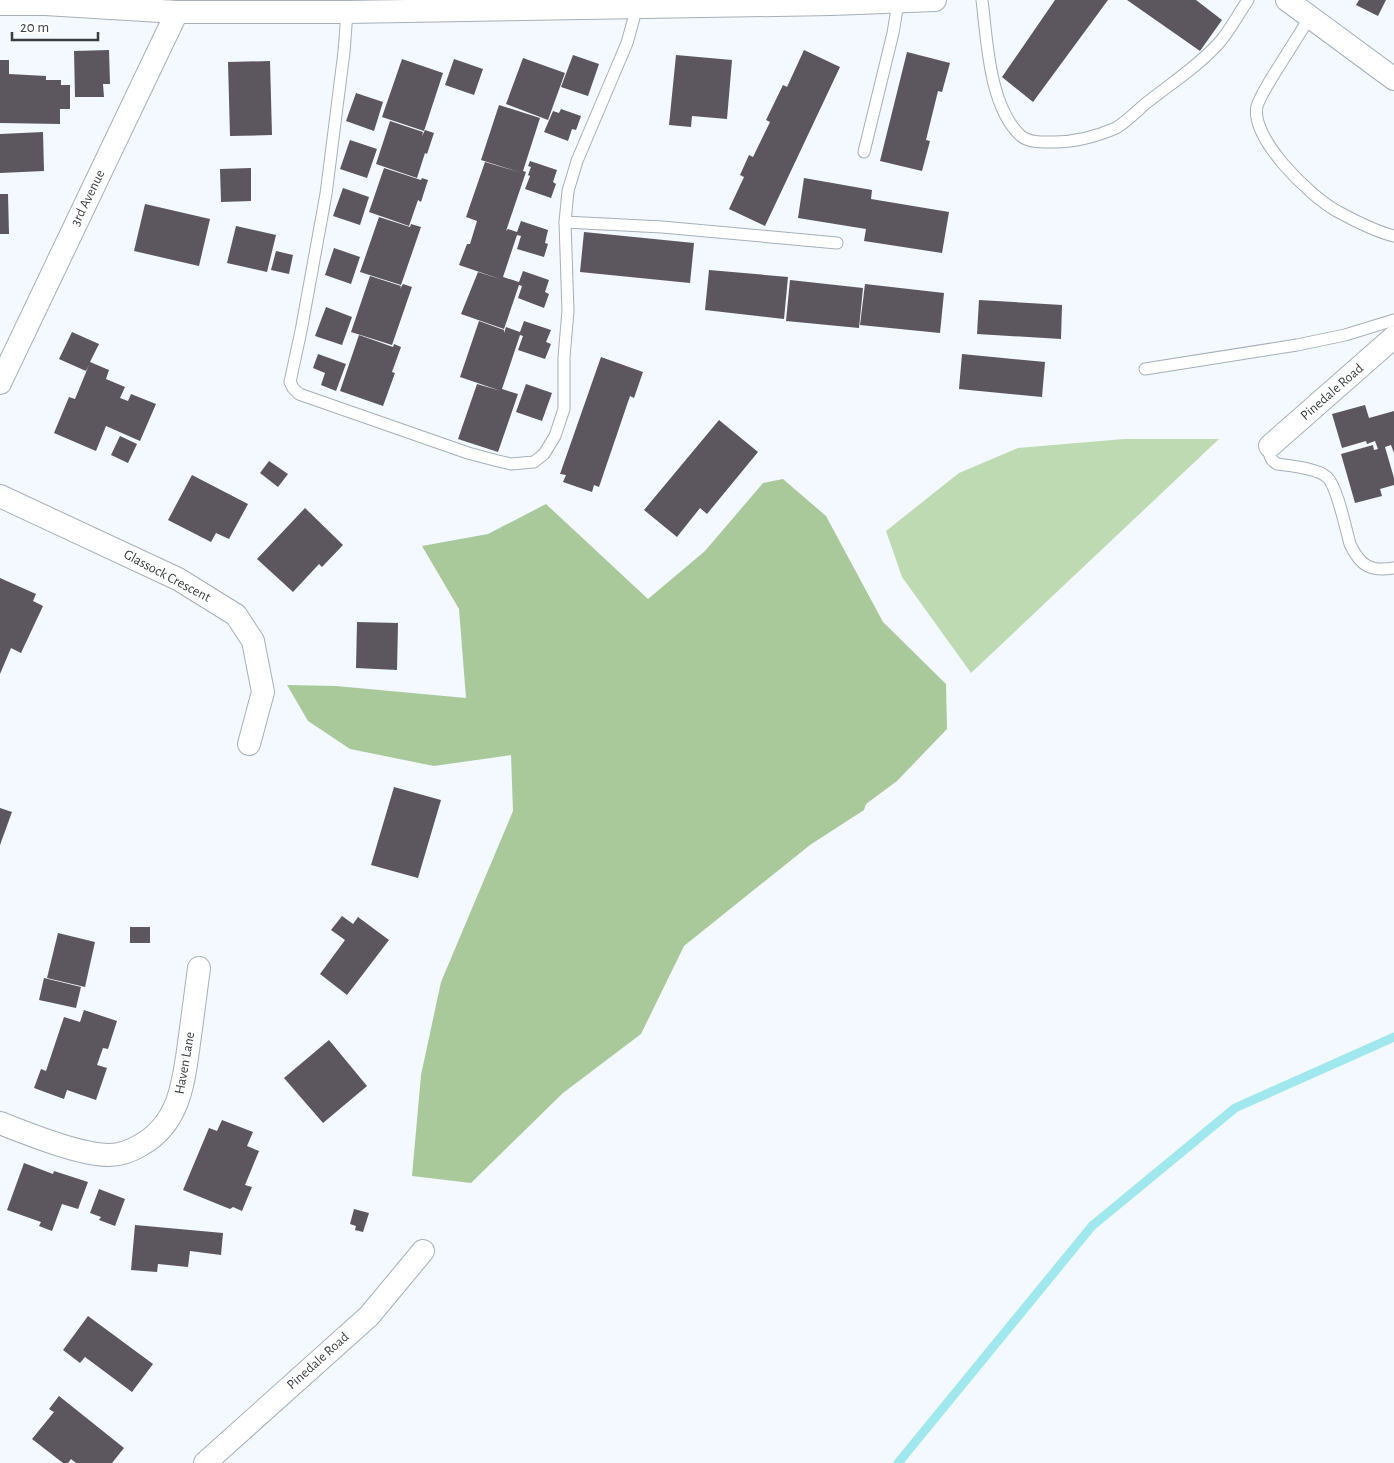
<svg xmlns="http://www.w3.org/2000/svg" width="1394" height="1463" font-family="'Alegreya Sans',sans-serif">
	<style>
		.green { fill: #bedab2 }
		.forest { fill: #a9c99b }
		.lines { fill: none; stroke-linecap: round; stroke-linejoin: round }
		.stream { stroke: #a0e8ee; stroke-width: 9 }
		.building { fill: #5c565e }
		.service-casing { stroke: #a5afb7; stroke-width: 13 }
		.minor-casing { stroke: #a5afb7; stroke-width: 24 }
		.service { stroke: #fff; stroke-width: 11 }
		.minor { stroke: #fff; stroke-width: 22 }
		.labels { text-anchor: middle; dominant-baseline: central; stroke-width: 5; stroke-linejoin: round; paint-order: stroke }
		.street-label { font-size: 14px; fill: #393d40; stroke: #fff }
	</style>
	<rect width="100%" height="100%" fill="#f3f9fe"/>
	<path class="green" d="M1124,439H1219L971,673L902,577L886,531L959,473L1018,448Z"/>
	<path class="forest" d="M783,479L826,516L883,622L946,684L947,729L897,781L866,804L864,810L810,845L684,946L641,1034L563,1093L471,1183L412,1176L421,1075L441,982L513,811L511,755L434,766L350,749L308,721L287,685L336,686L466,698L459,609L422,546L488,534L546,504L648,599L705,551L763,483Z"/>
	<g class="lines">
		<path class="stream" d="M898,1463L1092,1226L1235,1108L1394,1037"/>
	</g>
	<g class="building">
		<path d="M1055,0H1108L1033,102L1002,77Z"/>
		<path d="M1127,0H1196L1222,20L1200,51Z"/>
		<path d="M1359,0H1386L1378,16L1356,5Z"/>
		<path d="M109,50L110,84H103L104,97H75L74,51Z"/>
		<path d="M804,50L840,67L765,226L729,209L744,177L740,175L749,155L753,157L770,122L766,120L783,85L787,87Z"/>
		<path d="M907,52L950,63L942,92L938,91L926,140L930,141L922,171L880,161Z"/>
		<path d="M573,55L599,64L588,96L561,87Z"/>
		<path d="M676,55L732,60L727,119L692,116L691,127L669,125Z"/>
		<path d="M523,58L565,73L548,120L506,104Z"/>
		<path d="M402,59L443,73L424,131L382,117Z"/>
		<path d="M454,59L483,69L474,95L445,85Z"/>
		<path d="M0,60H9V74L46,76V80H61V85H70V109H60V124L0,123Z"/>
		<path d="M270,61L272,135L230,136L228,62Z"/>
		<path d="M356,93L383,102L374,131L346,121Z"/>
		<path d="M499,105L540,118L523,171L526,172L506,231L508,229L517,232L521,221L548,230L545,243L548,244L544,257L517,249L521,236L517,235L503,277L519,282L523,271L549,280L545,292L549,294L544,308L518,298L522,286L519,285L504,329L461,314L478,272L503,280L459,265L467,244H470L477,221L466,217L485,162L522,173L481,160Z"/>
		<path d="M561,109L581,116L576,130L572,129L568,141L544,132L553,111L559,113Z"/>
		<path d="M390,121L423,132L422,136L425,130L434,133L427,154L425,153L417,178L376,164Z"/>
		<path d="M43,132L44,171L0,173V134Z"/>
		<path d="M350,140L377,149L367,178L340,169Z"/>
		<path d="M530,161L557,170L553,182L556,184L551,198L525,189L530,176L528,175L531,167L528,166Z"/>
		<path d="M251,168V201L221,202L220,169Z"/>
		<path d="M384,168L421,180L422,178L428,180L421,202L418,200L409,226L369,212Z"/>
		<path d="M804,178L872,190L871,199L949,212L942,253L864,241L866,229L798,218Z"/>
		<path d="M343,188L369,197L360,225L333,216Z"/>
		<path d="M0,194H8L9,234H0Z"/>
		<path d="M145,204L210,219L199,266L134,251Z"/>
		<path d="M379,217L410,227L411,224L421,227L401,285L360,272Z"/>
		<path d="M236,226L276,235L267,272L227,263Z"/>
		<path d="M584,232L694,243L690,283L580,272Z"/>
		<path d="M334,248L360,257L351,284L325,275Z"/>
		<path d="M276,251L293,255L289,274L271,270Z"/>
		<path d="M709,270L788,277L784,319L705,310Z"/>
		<path d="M370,276L401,286L400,289L403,284L412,287L392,345L351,332Z"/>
		<path d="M790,280L863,288L859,328L786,321Z"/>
		<path d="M865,284L944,293L940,333L860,325Z"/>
		<path d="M979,300L1062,305L1061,339L977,334Z"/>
		<path d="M326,307L352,317L342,345L315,336Z"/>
		<path d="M479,321L504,330V333L506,327L520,332L524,321L551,330L546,342L551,344L545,359L518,350L523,336L520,335L502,389L518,394L498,452L458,439L477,384L501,391L460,377Z"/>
		<path d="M72,332L99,344L90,362L109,370L106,379L125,387L120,398L128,401L131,394L156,404L140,441L106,426L96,451L54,433L69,397L75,399L89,365L86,371L59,359Z"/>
		<path d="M359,335L393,347L394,344L401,347L392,372L395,373L383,406L340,391Z"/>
		<path d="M318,354L346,364L336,391L321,385L325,373L313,368Z"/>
		<path d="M962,354L1045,362L1042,397L959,389Z"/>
		<path d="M601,357L643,372L634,398L630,396L599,487L594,485L592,492L563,482L566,475L560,474Z"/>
		<path d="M526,384L552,393L542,421L516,412Z"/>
		<path d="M1365,405L1369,418L1394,411V453L1391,445L1385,447L1394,478V485L1380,489L1382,496L1355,503L1341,454L1373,445L1374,450L1378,449L1375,441L1367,444L1366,441L1342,448L1332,414Z"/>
		<path d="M719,420L758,452L707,514L700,508L677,537L644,510Z"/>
		<path d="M120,436L137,444L128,463L111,455Z"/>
		<path d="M269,461L288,474L278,487L260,473Z"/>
		<path d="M192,475L248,504L229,539L216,533L211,542L168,520Z"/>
		<path d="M305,508L343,545L322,567L319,564L293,592L257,559Z"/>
		<path d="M0,578L36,594L33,601L43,606L21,653L11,648L0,674Z"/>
		<path d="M357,622L398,623L397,670L356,668Z"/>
		<path d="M394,787L441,800L418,878L371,865Z"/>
		<path d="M0,808L12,812L0,845Z"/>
		<path d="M342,916L353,924L358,917L389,940L347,995L320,974L345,940L331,930Z"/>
		<rect x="130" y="927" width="20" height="16"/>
		<path d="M58,933L95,942L85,987L47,978Z"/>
		<path d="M44,978L81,987L76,1008L39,1000Z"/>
		<path d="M84,1010L117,1021L108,1049L103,1048L97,1065L107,1068L96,1100L67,1090L64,1099L34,1088L41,1069L46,1071L64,1017L80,1022Z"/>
		<path d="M329,1040L367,1086L323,1123L284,1078Z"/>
		<path d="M222,1120L253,1132L247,1146L259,1151L245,1185L252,1187L242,1211L233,1207L230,1209L183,1190L209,1128L217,1131Z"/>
		<path d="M24,1163L53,1174L54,1171L88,1182L78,1209L62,1204L52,1231L39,1226L41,1222L7,1210Z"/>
		<path d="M99,1189L125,1199L115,1226L99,1220L101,1217L90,1213Z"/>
		<path d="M354,1209L369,1213L363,1232L355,1230L356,1226L350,1224Z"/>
		<path d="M135,1225L223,1233L221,1255L190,1251L188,1267L158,1264L157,1272L131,1270Z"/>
		<path d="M88,1316L153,1364L132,1392L85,1357L80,1363L63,1350Z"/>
		<path d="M59,1396L124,1448L112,1463H76L71,1459L68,1463H63L32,1439L54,1412L49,1409Z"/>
	</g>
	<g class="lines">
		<defs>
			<g id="service">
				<path d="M982,0C987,40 989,107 1021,136C1030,143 1043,142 1054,142C1076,142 1095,137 1116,128C1126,122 1136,112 1145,104C1169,85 1197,67 1218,44C1230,31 1238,14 1248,0"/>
				<path d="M347,12L344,52L326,194L301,331L290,382L293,388L299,394L468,453L498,461L511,464L534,462L544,454L555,436L564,409V357L568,311L565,222L568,191L577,161L627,43L637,7"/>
				<path d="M1310,17C1297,38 1284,58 1271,79C1266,88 1260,97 1257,106C1250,138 1309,195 1335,210C1353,220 1374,231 1394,236"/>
				<path d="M864,152L893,33L898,3"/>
				<path d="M565,222L662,227L837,243"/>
				<path d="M1145,369L1297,345L1345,335L1394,320"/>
				<path d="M1270,446C1269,454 1269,459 1277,464C1291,466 1317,468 1327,477C1337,486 1346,530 1350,544C1360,566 1371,572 1394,568"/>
			</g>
			<g id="minor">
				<path d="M1287,0L1394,79"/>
				<path d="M0,4H45L177,12H347L832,4L935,0"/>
				<path d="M0,383L177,12"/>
				<path d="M1270,446L1394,337"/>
				<path d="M0,496L178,579L236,615L253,641L263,692L249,744"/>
				<path d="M0,1123C28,1134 80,1155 109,1155C121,1155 131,1151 141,1145C182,1122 184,1077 190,1036C193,1013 196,990 199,968"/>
				<path d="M205,1463L369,1316L423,1251"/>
			</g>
		</defs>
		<use href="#service" class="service-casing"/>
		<use href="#minor" class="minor-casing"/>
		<use href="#service" class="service"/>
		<use href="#minor" class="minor"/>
	</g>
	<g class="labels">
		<g class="street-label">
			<text transform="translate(88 198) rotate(-64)">3rd Avenue</text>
			<text transform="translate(1332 392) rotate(-41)">Pinedale Road</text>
			<text transform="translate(167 576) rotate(28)">Glassock Crescent</text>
			<text transform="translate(185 1063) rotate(-80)">Haven Lane</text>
			<text transform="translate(318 1361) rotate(-42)">Pinedale Road</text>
		</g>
	</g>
	<path d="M12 32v8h86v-8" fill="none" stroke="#393d40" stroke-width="2.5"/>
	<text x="20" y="32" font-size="15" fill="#393d40" stroke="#ffffff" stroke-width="4" paint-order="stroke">20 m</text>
</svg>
